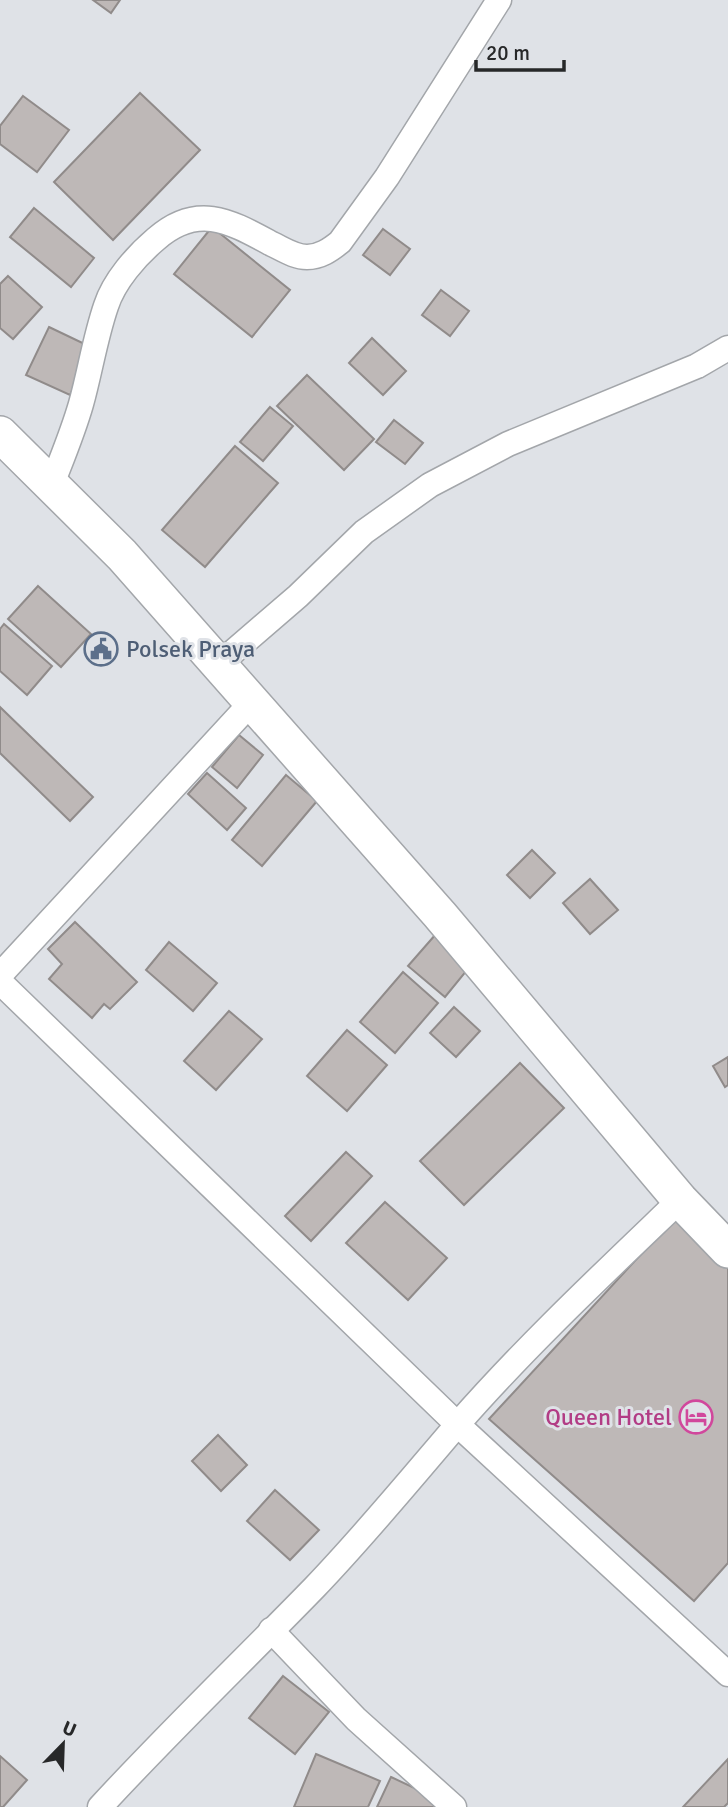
<svg xmlns="http://www.w3.org/2000/svg" width="728" height="1807" font-family="Signika,sans-serif">
	<style>
		.building { fill: #beb8b7; stroke: #908b8a; stroke-width: 2 }
		.lines { fill: none; stroke-linecap: round; stroke-linejoin: round }
		.minor-casing { stroke: #a3a6aa; stroke-width: 27 }
		.secondary-casing { stroke: #a3a6aa; stroke-width: 38 }
		.minor { stroke: #fff; stroke-width: 24 }
		.secondary { stroke: #fff; stroke-width: 35 }
		.labels { text-anchor: middle; dominant-baseline: central; stroke-width: 6; stroke-linejoin: round; paint-order: stroke }
		.service-label { font-size: 24px; fill: #4e5e75; stroke: #dfe2e7; text-anchor: start }
		.hotel-label { font-size: 24px; fill: #b23c85; stroke: #dfe2e7; text-anchor: end }
	</style>
	<rect width="100%" height="100%" fill="#dfe2e7"/>
	<g class="building">
		<path d="M93,0H120L111,13Z"/>
		<path d="M140,93L200,150L113,240L54,182Z"/>
		<path d="M23,96L69,130L37,172L0,144V126Z"/>
		<path d="M34,208L94,258L71,287L10,237Z"/>
		<path d="M212,227L290,290L252,337L174,274Z"/>
		<path d="M383,229L410,249L390,275L363,255Z"/>
		<path d="M8,276L42,307L13,339L0,328V284Z"/>
		<path d="M441,290L469,311L450,336L422,315Z"/>
		<path d="M49,327L93,348L70,395L26,375Z"/>
		<path d="M372,338L406,371L383,395L349,363Z"/>
		<path d="M307,375L374,439L344,470L277,406Z"/>
		<path d="M270,407L293,426L263,461L240,442Z"/>
		<path d="M394,420L423,443L405,464L376,442Z"/>
		<path d="M235,446L278,483L205,567L162,530Z"/>
		<path d="M38,586L91,634L61,667L8,619Z"/>
		<path d="M4,624L52,666L27,695L0,671V629Z"/>
		<path d="M0,707L93,797L70,821L0,753Z"/>
		<path d="M239,735L263,755L237,788L212,767Z"/>
		<path d="M207,773L246,808L227,830L188,794Z"/>
		<path d="M286,775L317,801L262,866L232,840Z"/>
		<path d="M532,850L555,873L530,898L507,875Z"/>
		<path d="M590,879L618,910L590,934L563,903Z"/>
		<path d="M75,922L137,982L110,1009L104,1004L92,1018L49,979L62,964L48,949Z"/>
		<path d="M436,934L472,964L445,997L408,966Z"/>
		<path d="M169,942L217,983L193,1011L146,970Z"/>
		<path d="M403,972L438,1003L395,1053L360,1022Z"/>
		<path d="M454,1007L480,1031L456,1057L430,1033Z"/>
		<path d="M229,1011L262,1039L216,1090L184,1061Z"/>
		<path d="M347,1030L387,1065L347,1111L307,1076Z"/>
		<path d="M728,1057V1085L725,1087L713,1066Z"/>
		<path d="M520,1063L564,1108L464,1205L420,1161Z"/>
		<path d="M346,1152L372,1176L311,1241L285,1216Z"/>
		<path d="M385,1202L447,1258L408,1300L346,1243Z"/>
		<path d="M680,1212L728,1262V1563L694,1601L489,1419Z"/>
		<path d="M218,1435L247,1465L221,1491L192,1461Z"/>
		<path d="M275,1490L319,1530L290,1560L247,1521Z"/>
		<path d="M283,1676L329,1712L295,1754L249,1718Z"/>
		<path d="M316,1754L380,1781L368,1807H294Z"/>
		<path d="M0,1756L27,1780L3,1807H0Z"/>
		<path d="M728,1759V1803L724,1807H683Z"/>
		<path d="M391,1777L440,1800L436,1807H377Z"/>
	</g>
	<g class="lines">
		<defs>
			<g id="minor">
				<path d="M52,484C62,458 73,432 81,404C90,372 95,338 106,306C114,281 136,256 156,239C198,202 231,222 272,244C283,249 294,257 307,257C320,257 330,250 340,242L387,177L499,0"/>
				<path d="M219,664L298,596L364,532L430,485L508,444L697,366L728,348"/>
				<path d="M0,975L252,702"/>
				<path d="M0,982L458,1425L728,1674"/>
				<path d="M271,1630L356,1719L454,1807"/>
				<path d="M100,1807C169,1732 243,1661 314,1588C364,1536 410,1480 457,1425C526,1346 604,1273 680,1200"/>
			</g>
			<path id="secondary" d="M0,434L122,555L440,915L680,1200L728,1250"/>
		</defs>
		<use href="#minor" class="minor-casing"/>
		<use href="#secondary" class="secondary-casing"/>
		<use href="#minor" class="minor"/>
		<use href="#secondary" class="secondary"/>
	</g>
	<defs>
		<symbol id="civic-ring" viewBox="-11 -11 22 22"><circle r="9.5" fill="#dfe2e7" stroke="#5c6f8a" stroke-width="1.5"/><path d="M-.6-6.5H3V-4.5H.6V-3L4-1V1h2V6H-6V1h2V-1L-.6-3ZM-1.2 2.5V6h2.4V2.5Z" fill="#5c6f8a"/></symbol>
		<symbol id="hotel-ring" viewBox="-11 -11 22 22"><circle r="9.5" fill="#dfe2e7" stroke="#d1479c" stroke-width="1.5"/><path d="M-6-4.5h1.5V1H6V5H4.5V3h-9V5H-6ZM-4 0a1.8 1.8 0 1 1 3.6 0ZM.5 0V-2.5h3Q6-2.5 6 0Z" fill="#d1479c"/></symbol>
	</defs>
	<g fill-rule="evenodd">
		<use href="#civic-ring" x="82" y="630" width="38" height="38"/>
		<use href="#hotel-ring" x="677" y="1398" width="38" height="38"/>
	</g>
	<g class="labels">
		<g class="service-label">
			<text x="126" y="649">Polsek Praya</text>
		</g>
		<g class="hotel-label">
			<text x="672" y="1417">Queen Hotel</text>
		</g>
	</g>
	<g transform="translate(63 1744) rotate(23)" stroke="#dfe2e7" stroke-width="5" paint-order="stroke">
	<path d="M0-5L12 26L0 18L-12 26Z" fill="#272829"/>
	<text y="-10" font-size="19" font-weight="bold" text-anchor="middle" fill="#272829">U</text>
	</g>
	<path d="M476 60v10h88v-10" fill="none" stroke="#272829" stroke-width="3.5"/>
	<text x="486" y="60" font-size="21" fill="#272829" stroke="#dfe2e7" stroke-width="5" paint-order="stroke">20 m</text>
</svg>
